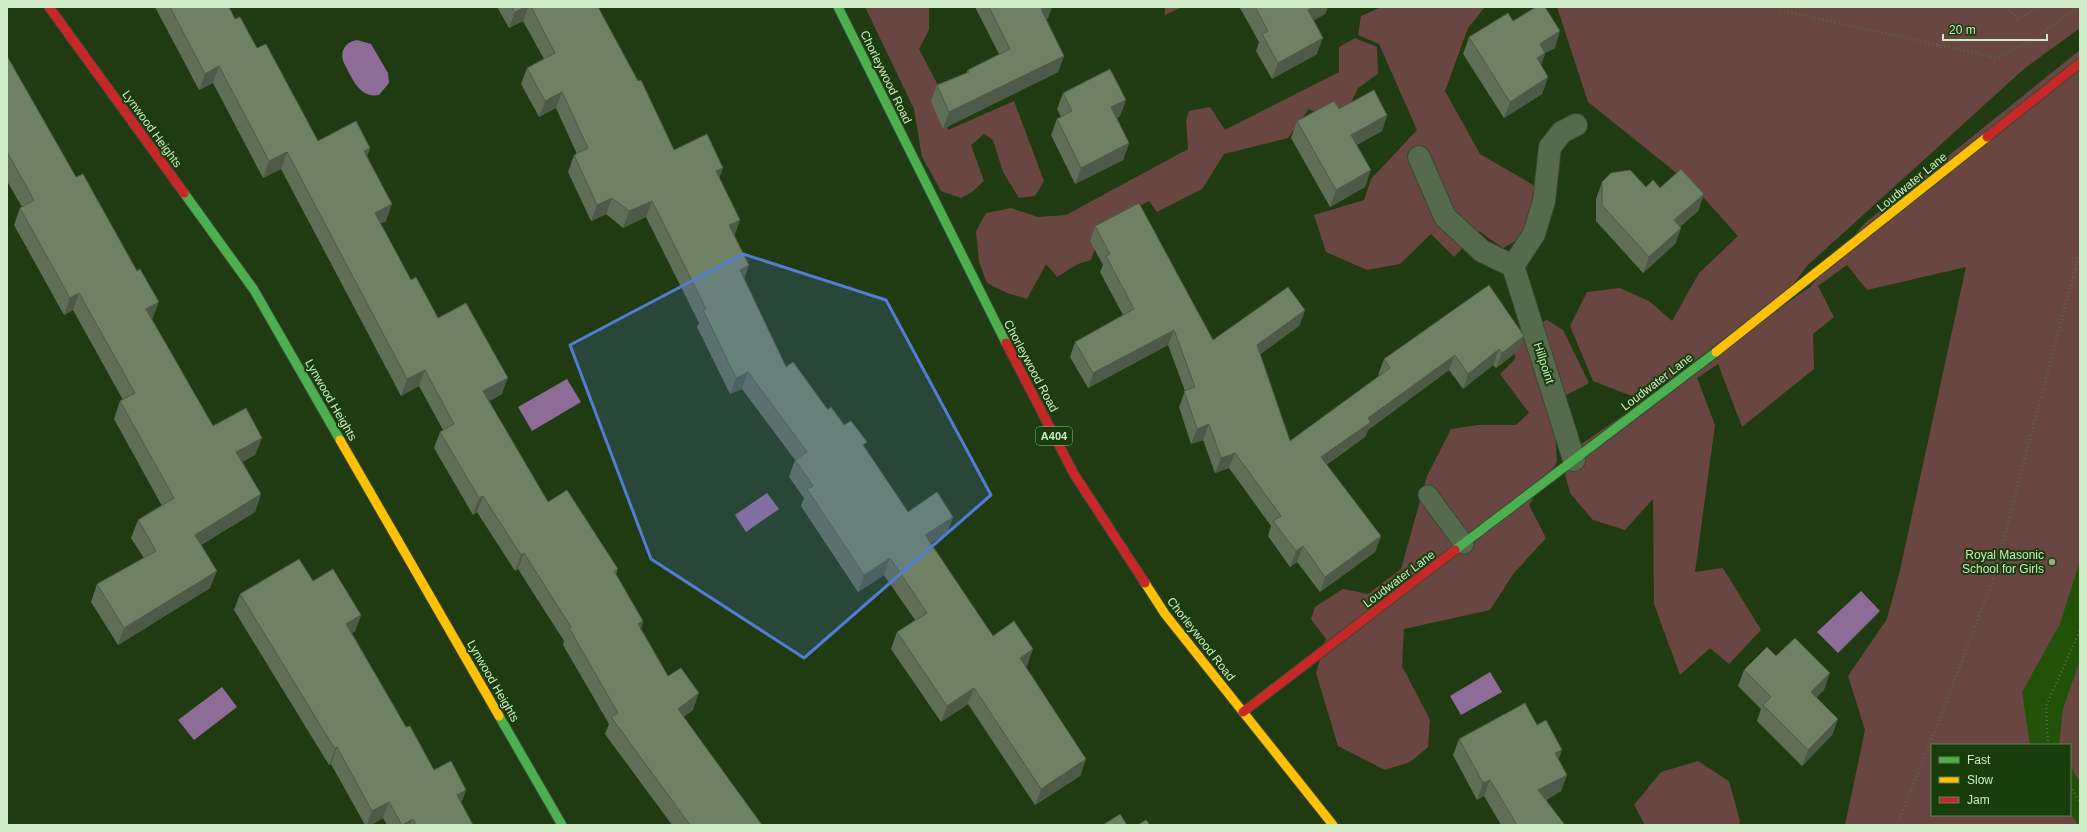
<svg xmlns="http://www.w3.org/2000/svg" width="2087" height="832" font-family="Arial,sans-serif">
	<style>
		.built { fill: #215207 }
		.green { fill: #6a4642 }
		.water { fill: #8d6d97 }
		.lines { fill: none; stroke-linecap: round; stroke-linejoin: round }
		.lane-casing { stroke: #384a30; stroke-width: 21 }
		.street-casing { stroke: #384a30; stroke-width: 24 }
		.fast-casing { stroke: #384a30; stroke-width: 11 }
		.slow-casing { stroke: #384a30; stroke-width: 11 }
		.jam-casing { stroke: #384a30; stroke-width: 11 }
		.path { stroke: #56674e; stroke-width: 2.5; stroke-dasharray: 1 3; stroke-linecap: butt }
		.lane { stroke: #566a4e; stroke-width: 19 }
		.street { stroke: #566a4e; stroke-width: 22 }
		.fast { stroke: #4caf50; stroke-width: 9 }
		.slow { stroke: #ffc107; stroke-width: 9 }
		.jam { stroke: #c62828; stroke-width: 9 }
		.wall { fill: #5f6f57 }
		.shaded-wall { fill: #4d5a47 }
		.building { fill: #6e8165; stroke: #4d5a47 }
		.marked { fill: #527dd3; fill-opacity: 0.2; stroke: #527dd3; stroke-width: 3; stroke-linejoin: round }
		.poi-dot { fill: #92ac88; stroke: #193d0a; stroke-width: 1.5 }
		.labels { text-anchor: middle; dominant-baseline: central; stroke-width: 4; stroke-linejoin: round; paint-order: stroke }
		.shield { fill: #193d0a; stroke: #98b68e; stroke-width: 1 }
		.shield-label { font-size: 11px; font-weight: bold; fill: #cfeac7 }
		.street-label { font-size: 12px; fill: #cfeac7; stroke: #193d0a }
		.poi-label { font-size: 12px; fill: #cfeac7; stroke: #193d0a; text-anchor: end }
	</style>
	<rect width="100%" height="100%" fill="#203a12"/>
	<path class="built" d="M2080,346V825H1930L2070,815V745H1961Z"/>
	<g class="green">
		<path d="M865,7H929V30L919,49L941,91L948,130L1014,101L1044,181L1035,196L1019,198L1003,172L993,140L984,134L971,145L984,181L972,192L961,198L941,191L922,157L914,109Z"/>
		<path d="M1165,7H1182L1165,15Z"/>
		<path d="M1381,7H1485L1468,28L1445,91L1480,154L1540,189L1528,234L1503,248L1479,231L1454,257L1431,234L1400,264L1367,270L1326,252L1314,215L1364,200L1371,179L1417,130L1379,44L1358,35L1361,16Z"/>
		<path d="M1557,7H2080V28L2025,68L1808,265L1787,292L1642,400L1593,381L1570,326L1587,292L1620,288L1649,301L1672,321L1699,273L1738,236L1694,187L1588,102Z"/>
		<path d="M1355,38L1377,47L1378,74L1358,88L1346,114L1322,116L1309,109L1288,138L1224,154L1202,189L1157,212L1149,201L1104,225L1091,260L1078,264L1057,277L1046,264L1027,299L1007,293L987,283L979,262L976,231L986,213L1011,208L1038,217L1066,215L1188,149L1186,120L1189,111L1210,107L1225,130L1339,72V47Z"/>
		<path d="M2080,50V561L2060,624L2022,692L2030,745H1932V815L2070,814L2078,825H1845L1865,730L1848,676L1887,619L1900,570L1966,267L1867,290L1847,265L1818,286L1834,317L1813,334L1814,369L1742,427L1718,364L1697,378L1715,425L1695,572L1723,568L1761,630L1729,664L1710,648L1680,675L1654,604L1653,499L1625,530L1593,520L1570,493L1561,458L1810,287L1865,223Z"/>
		<path d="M1547,320L1563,330L1589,383L1565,396L1555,430L1557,462L1529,505L1546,538L1514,573L1490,610L1404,629L1402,666L1430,720L1428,747L1410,762L1385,770L1338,746L1316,673L1326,639L1311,619L1315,607L1343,589L1368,594L1401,569L1427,476L1451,429L1478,425H1516L1529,413L1500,374L1515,359L1513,332Z"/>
		<path d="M2080,660V782L2070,766V745H2059L2063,709Z"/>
		<path d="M1698,761L1729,781L1740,821L1739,825H1645L1634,805L1661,772Z"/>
	</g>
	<g class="water">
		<path d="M357,40L371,44L388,73L389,83L379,95C359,99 351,76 343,61C340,50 346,42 357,40Z"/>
		<path d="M567,379L581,402L532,431L518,407Z"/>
		<path d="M767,493L779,509L746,532L735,515Z"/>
		<path d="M1861,591L1880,611L1838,653L1817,632Z"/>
		<path d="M1490,672L1502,692L1461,715L1450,696Z"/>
		<path d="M222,687L237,707L194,740L178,720Z"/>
	</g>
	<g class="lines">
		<defs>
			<path id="lane" d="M1428,495L1464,544"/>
			<g id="street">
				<path d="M1419,157L1445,217L1482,251L1513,266"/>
				<path d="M1574,460L1513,266L1534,234L1544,201L1550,147L1562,132L1576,125"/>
			</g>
			<g id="fast">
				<path d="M838,7L1006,343"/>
				<path d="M184,193L254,290L340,440"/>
				<path d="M1455,550L1716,352"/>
				<path d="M499,716L562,825"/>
			</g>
			<g id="slow">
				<path d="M1716,352L1987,137"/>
				<path d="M340,440L499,716"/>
				<path d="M1145,583L1165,614L1333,825"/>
			</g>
			<g id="jam">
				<path d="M49,7L184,193"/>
				<path d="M1987,137L2080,63"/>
				<path d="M1006,343L1074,474L1145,583"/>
				<path d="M1243,712L1455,550"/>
			</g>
		</defs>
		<use href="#lane" class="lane-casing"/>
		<use href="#street" class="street-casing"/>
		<use href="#fast" class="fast-casing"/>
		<use href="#slow" class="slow-casing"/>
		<use href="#jam" class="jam-casing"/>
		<g class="path">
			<path d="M2006,7L2018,19L2038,7"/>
			<path d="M1780,10L1997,58L2029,42L2079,7"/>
			<path d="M2048,745L2046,706L2080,630"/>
			<path d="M2070,786L2080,802"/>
			<path d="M1897,825L1941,716L1993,579L2080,250"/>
		</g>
		<use href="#lane" class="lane"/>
		<use href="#street" class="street"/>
		<use href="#fast" class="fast"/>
		<use href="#slow" class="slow"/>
		<use href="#jam" class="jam"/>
	</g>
	<g class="wall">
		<path d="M155,7H229L235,19L257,48L318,141L370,148L367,156L386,221L380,224L411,280L438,318L502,394L489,401L548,502L618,569L616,574L643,621L641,629L668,676L693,710L683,717L762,825H672L605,734L609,724L563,645L564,641L518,569L515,571L477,512L473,515L434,448L440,432L443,430L419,386L401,396L281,169L263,178L213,83L199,90Z"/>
		<path d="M497,7H598L674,150L723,168L719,177L740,220L734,236L744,279L786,367L844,425L865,448L908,512L953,517L947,533L931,543L993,636L1027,666L1025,667L1086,759L1080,776L1035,805L968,704L941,722L891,649L897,632L915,620L884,575L858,592L801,506L804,498L789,477L795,460L742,389L730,394L697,327L699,323L646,217L623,228L606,214L591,221L568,172L574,155L577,154L556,108L539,117L521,84L527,68L544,59L523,21L509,28Z"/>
		<path d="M975,7H1052L1048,18L1046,19L1064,56L1058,72L943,129L931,101L937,85L966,73L968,70L999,54Z"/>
		<path d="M1240,7H1328L1325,14L1314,20L1317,54L1272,79L1256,51L1259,42L1240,8Z"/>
		<path d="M1513,21L1555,48L1545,53L1541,65L1548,77L1542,94L1504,118L1463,54L1469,37Z"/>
		<path d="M7,56L152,320L213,426L262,438L255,455L242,462L261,494L255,512L201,545L210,588L118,645L91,602L97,584L144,558L131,538L138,520L162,506L114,419L120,401L123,400L73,310L64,315L14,225L20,208L22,207L7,181Z"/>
		<path d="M1063,93L1126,100L1120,116L1117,118L1129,143L1123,160L1075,184L1051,135L1057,119L1061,117L1057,109Z"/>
		<path d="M1339,109L1387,115L1382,131L1357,145L1365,187L1330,207L1291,138L1297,121Z"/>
		<path d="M1602,182L1660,188L1704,194L1698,211L1680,226L1681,228L1675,244L1643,273L1596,221V199Z"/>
		<path d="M1095,226L1213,340L1305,310L1299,326L1260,354L1290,441L1379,376L1378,375L1384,359L1489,285L1518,351L1496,368L1493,365L1463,389L1449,370L1368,430L1365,437L1326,465L1381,536L1375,552L1320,592L1297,562L1290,567L1268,536L1271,526L1229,468L1215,473L1203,440L1191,444L1179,407L1185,391L1168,345L1088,388L1070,357L1075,342L1123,315L1100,272L1103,265L1090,241Z"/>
		<path d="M313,581L361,615L355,631L352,633L406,727L434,770L466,790L461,803L473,825H387L383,818L371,825H365L331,764L329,765L234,610L240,594Z"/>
		<path d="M1776,656L1824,690L1816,697L1838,719L1832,735L1802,766L1757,721L1761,709L1738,686L1744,670Z"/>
		<path d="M1537,725L1559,760L1567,775L1561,791L1546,800L1565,825H1501L1484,796L1477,800L1453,755L1459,739Z"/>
	</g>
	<g class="shaded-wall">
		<path d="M525,7H528L523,21L509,28L515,12Z"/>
		<path d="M1044,7H1052L1048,18L1035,25L1041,9Z"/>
		<path d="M1314,7H1328L1325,14L1302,27L1308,10Z"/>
		<path d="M1560,31L1555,48L1545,53L1540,69L1531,75L1540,44Z"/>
		<path d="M1323,38L1317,54L1272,79L1278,63Z"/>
		<path d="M1064,56L1058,72L943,129L949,112Z"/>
		<path d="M219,66L213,83L199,90L205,74Z"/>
		<path d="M1548,77L1542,94L1504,118L1510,102Z"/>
		<path d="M562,92L556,108L539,117L545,101Z"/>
		<path d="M1126,100L1120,116L1105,123L1111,107Z"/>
		<path d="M1387,115L1382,131L1345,151L1351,135Z"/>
		<path d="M1129,143L1123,160L1075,184L1081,168Z"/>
		<path d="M370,148L364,165V151Z"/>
		<path d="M287,152L281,169L263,178L269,161Z"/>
		<path d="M723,168L717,184L716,171Z"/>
		<path d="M1371,170L1365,187L1330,207L1336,190Z"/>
		<path d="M1704,194L1698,211L1669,237L1674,220Z"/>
		<path d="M612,198L606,214L591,221L597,205Z"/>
		<path d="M652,201L646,217L623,228L629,211Z"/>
		<path d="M392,204L386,221L369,230L375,213Z"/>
		<path d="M740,220L734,236L729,225Z"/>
		<path d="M1681,228L1675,244L1643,273L1649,257Z"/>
		<path d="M749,265L743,282L740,270Z"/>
		<path d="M79,293L73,310L64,315L70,298Z"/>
		<path d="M159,302L152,320L146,309Z"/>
		<path d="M1305,310L1299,326L1251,361L1257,345Z"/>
		<path d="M1174,330L1168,345L1088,388L1093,373Z"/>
		<path d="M1524,336L1518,351L1496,368L1502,353Z"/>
		<path d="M1499,349L1493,365L1463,389L1468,374Z"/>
		<path d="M1455,355L1449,370L1368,430L1365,437L1315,473L1321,457L1368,418Z"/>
		<path d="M425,370L419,386L401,396L407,379Z"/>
		<path d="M748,372L742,389L730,394L736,378Z"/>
		<path d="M508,378L502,394L477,408L483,391Z"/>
		<path d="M1209,424L1203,440L1191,444L1197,429Z"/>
		<path d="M262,438L255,455L229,469L236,452Z"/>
		<path d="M1235,453L1229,468L1215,473L1221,458Z"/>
		<path d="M261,494L255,512L188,552L195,535Z"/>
		<path d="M483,496L477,512L473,515L479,498Z"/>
		<path d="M953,517L947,533L919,551L925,535Z"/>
		<path d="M1381,536L1375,552L1320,592L1325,577Z"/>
		<path d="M1303,546L1297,562L1290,567L1296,551Z"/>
		<path d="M524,553L518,569L515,571L521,555Z"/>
		<path d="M890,558L884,575L858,592L864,575Z"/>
		<path d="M217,571L210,588L118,645L124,628Z"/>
		<path d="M361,615L355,631L340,640L346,624Z"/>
		<path d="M643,621L638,638V624Z"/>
		<path d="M1033,649L1027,666L1014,674L1020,658Z"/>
		<path d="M1830,673L1824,690L1805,709L1811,692Z"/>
		<path d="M974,688L968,704L941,722L947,706Z"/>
		<path d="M699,693L693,710L672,725L678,709Z"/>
		<path d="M1838,719L1832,735L1802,766L1808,750Z"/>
		<path d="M337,747L331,764L329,765L335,749Z"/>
		<path d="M1562,750L1556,766L1555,753Z"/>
		<path d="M1086,759L1080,776L1035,805L1041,789Z"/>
		<path d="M1567,775L1561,791L1532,807L1538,790Z"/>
		<path d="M1490,780L1484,796L1477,800L1483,783Z"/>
		<path d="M466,790L460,806L457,795Z"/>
		<path d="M389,802L383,818L371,825H367L372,811Z"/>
		<path d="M413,819L410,825H402Z"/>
	</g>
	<g class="building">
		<path d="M170,7H229L235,19L240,17L257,48L266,44L318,141L356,121L370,148L364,151L392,204L375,213L411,280L416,277L438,318L466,303L508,378L483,391L548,502L567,490L618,569L614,571L643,621L638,624L668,676L681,668L699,693L678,709L762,825H690L611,717L618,713L569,628L571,627L524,553L521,555L483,496L479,498L440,432L454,424L425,370L407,379L287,152L269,161L219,66L205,74Z"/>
		<path d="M512,7H525L515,12Z"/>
		<path d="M531,7H598L638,81L641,80L674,150L707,134L723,168L716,171L740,220L729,225L749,265L740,270L786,367L793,362L828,410L831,407L844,425L851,421L867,442L863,445L908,512L937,492L953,517L925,535L993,636L1014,621L1033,649L1020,658L1086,759L1041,789L974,688L947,706L897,632L927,613L890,558L864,575L807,489L813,486L795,460L807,452L748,372L736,378L703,310L706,309L652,201L629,211L612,198L597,205L574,155L588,148L562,92L545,101L527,68L555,53Z"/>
		<path d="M989,7H1044L1041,9L1064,56L949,112L937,85L969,72L968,70L1010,49Z"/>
		<path d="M1255,7H1314L1308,10L1323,38L1278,63L1262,34L1268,31Z"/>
		<path d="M1536,7H1545L1560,31L1540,44L1545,53L1537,58L1548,77L1510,102L1469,37L1508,13L1513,21Z"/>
		<path d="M7,56L76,177L83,174L137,271L140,269L159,302L146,309L213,426L246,408L262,438L236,452L261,494L195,535L217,571L124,628L97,584L156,551L138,520L174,498L120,401L135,393L79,293L70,298L20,208L34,200L7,152Z"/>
		<path d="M1110,69L1126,100L1111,107L1129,143L1081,168L1057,119L1072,111L1063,93Z"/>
		<path d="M1374,90L1387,115L1351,135L1371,170L1336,190L1297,121L1334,101L1339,109Z"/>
		<path d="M1681,169L1704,194L1674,220L1681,228L1649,257L1602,205V182L1611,173L1630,170L1646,187L1653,180L1660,188Z"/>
		<path d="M1139,203L1213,340L1288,287L1305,310L1257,345L1290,441L1390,368L1384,359L1489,285L1524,336L1502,353L1499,349L1468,374L1455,355L1368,418L1371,422L1321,457L1381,536L1325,577L1303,546L1296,551L1273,521L1281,516L1235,453L1221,458L1209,424L1197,429L1184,391L1195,387L1174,330L1093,373L1075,342L1134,309L1106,256L1110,254L1095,226Z"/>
		<path d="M299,559L313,581L333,569L361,615L346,624L406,727L410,726L434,770L451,761L466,790L457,795L473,825H416L413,819L402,825L389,802L372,811L337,747L335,749L240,594Z"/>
		<path d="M1795,638L1830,673L1811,692L1838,719L1808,750L1763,705L1771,697L1744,670L1767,647L1776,656Z"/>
		<path d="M1525,703L1537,725L1546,720L1562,750L1555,753L1567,775L1538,790L1565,825H1517L1490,780L1483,783L1459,739Z"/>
		<path d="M1120,814L1127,825H1103Z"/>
		<path d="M1146,820L1150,825H1138Z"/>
	</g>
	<path class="marked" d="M743,254L886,300L991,495L804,658L651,559L570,345Z"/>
	<circle class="poi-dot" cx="2052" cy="562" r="4"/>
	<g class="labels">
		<rect class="shield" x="1036" y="427" width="36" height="18" rx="3"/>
		<g class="shield-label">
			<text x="1054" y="436">A404</text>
		</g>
		<g class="street-label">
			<text transform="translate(886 77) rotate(64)">Chorleywood Road</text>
			<text transform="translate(152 129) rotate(54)">Lynwood Heights</text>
			<text transform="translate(1912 182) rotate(-39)">Loudwater Lane</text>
			<text transform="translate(1544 363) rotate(72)">Hillpoint</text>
			<text transform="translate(1031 366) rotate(62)">Chorleywood Road</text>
			<text transform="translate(1657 382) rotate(-37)">Loudwater Lane</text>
			<text transform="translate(331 400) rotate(60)">Lynwood Heights</text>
			<text transform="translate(1399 579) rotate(-37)">Loudwater Lane</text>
			<text transform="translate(1201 639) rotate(52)">Chorleywood Road</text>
			<text transform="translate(493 681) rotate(60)">Lynwood Heights</text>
		</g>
		<g class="poi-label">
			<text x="2044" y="555">Royal Masonic<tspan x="2044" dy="14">School for Girls</tspan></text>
		</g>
	</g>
	<rect width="2087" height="832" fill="none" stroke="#cfeac7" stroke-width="16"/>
	<rect x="1931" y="744" width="140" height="72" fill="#193d0a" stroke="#628256"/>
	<rect x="1939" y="757" width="20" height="6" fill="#4caf50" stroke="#628256"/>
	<text x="1967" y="764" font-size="12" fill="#cfeac7">Fast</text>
	<rect x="1939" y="777" width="20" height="6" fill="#ffc107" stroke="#628256"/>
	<text x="1967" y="784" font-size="12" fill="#cfeac7">Slow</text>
	<rect x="1939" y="797" width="20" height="6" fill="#c62828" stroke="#628256"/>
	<text x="1967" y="804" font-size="12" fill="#cfeac7">Jam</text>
	<path d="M1943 34v6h104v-6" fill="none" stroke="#cfeac7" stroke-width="2"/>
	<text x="1949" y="34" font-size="12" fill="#cfeac7" stroke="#193d0a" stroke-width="3" paint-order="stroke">20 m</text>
</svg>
